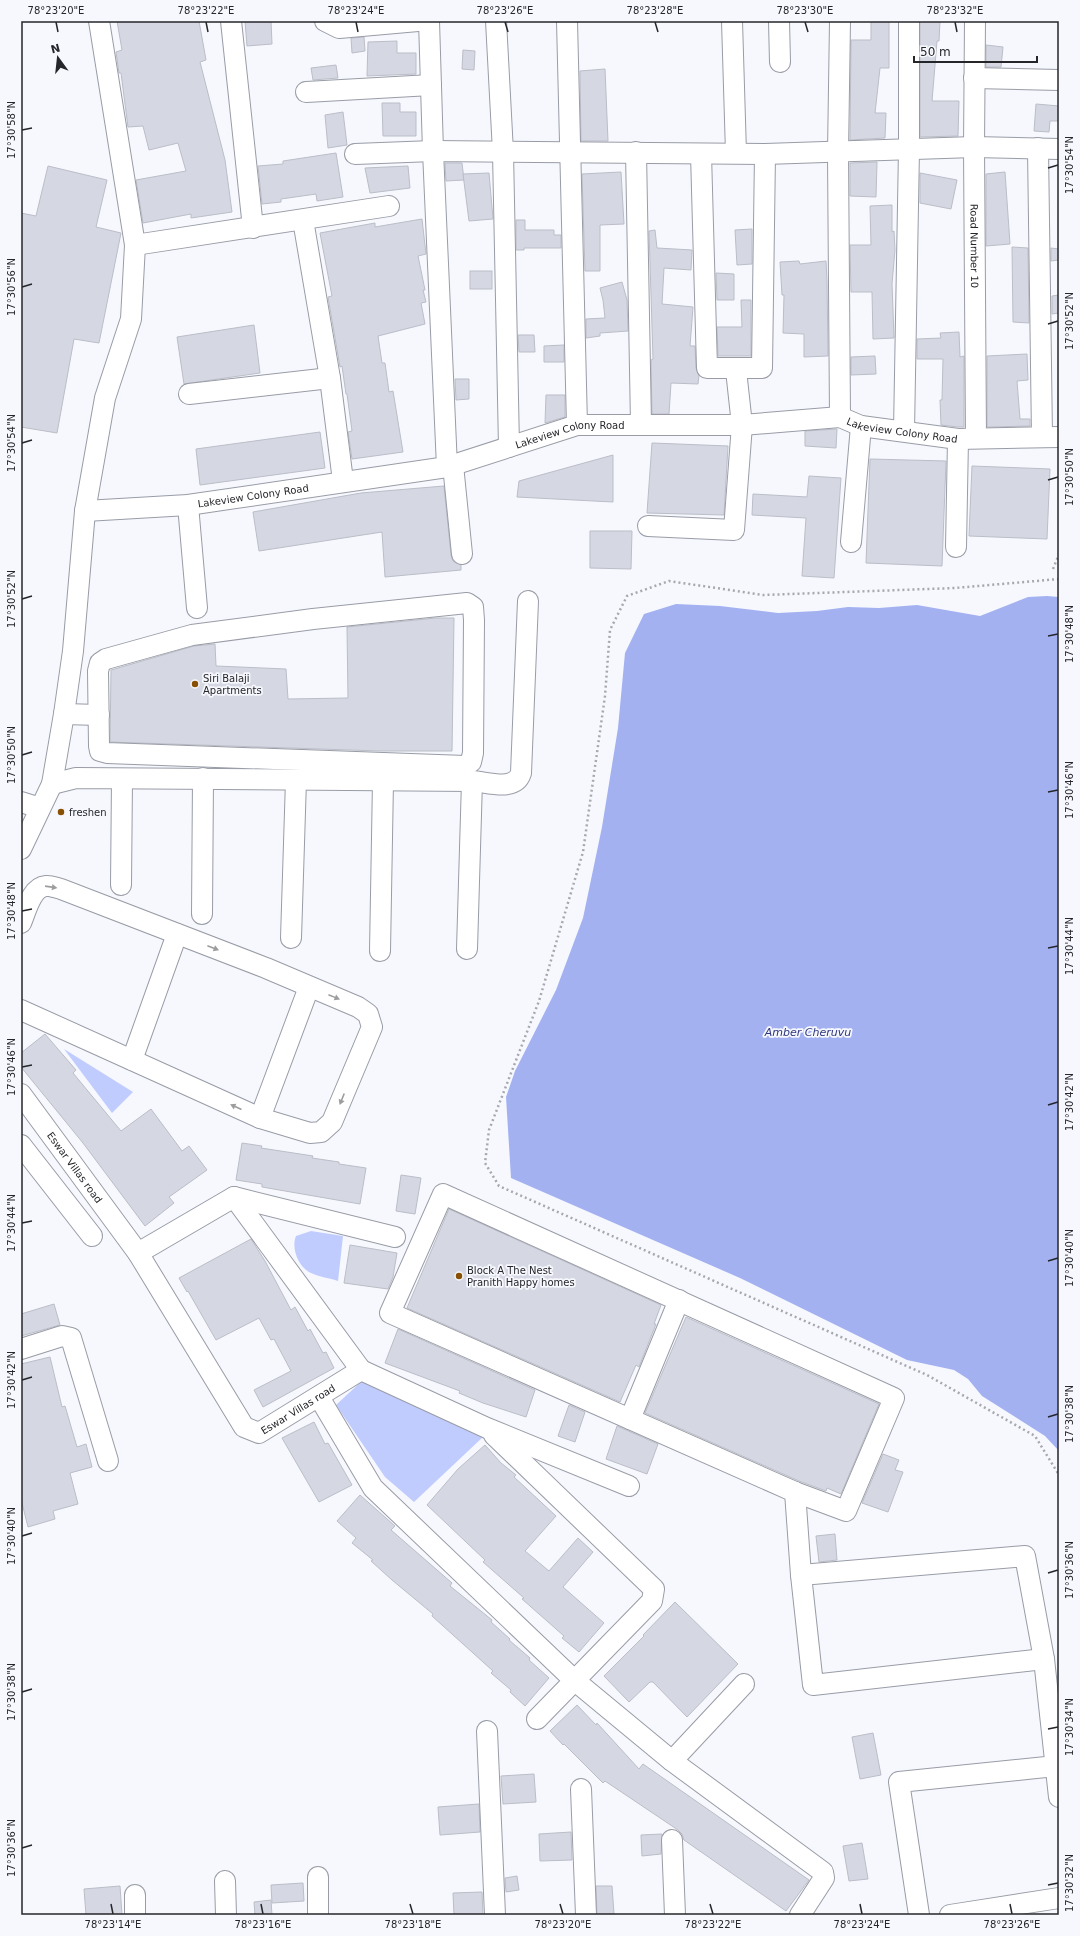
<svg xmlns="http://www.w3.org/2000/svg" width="1080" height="1936" font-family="'DejaVu Sans',sans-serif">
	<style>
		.green { fill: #c0ccfe }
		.water { fill: #a3b1f1 }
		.building { fill: #d5d8e3; stroke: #bbbdc7 }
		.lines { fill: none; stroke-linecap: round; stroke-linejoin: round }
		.minor-casing { stroke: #999ca6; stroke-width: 22 }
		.path { stroke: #a7a8ad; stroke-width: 2.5; stroke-dasharray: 2 3; stroke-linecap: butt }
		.minor { stroke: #fff; stroke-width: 20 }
		.oneway { fill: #9d9d9f }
		.ticks { fill: none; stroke: #25262a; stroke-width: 1.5 }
		.poi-dot { fill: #885003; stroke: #f6f8fe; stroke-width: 1.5 }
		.labels { text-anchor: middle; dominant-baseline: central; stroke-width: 3.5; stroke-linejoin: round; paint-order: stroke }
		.street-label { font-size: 10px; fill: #25262a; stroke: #f6f8fe }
		.poi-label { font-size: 10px; fill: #25262a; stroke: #f6f8fe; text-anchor: start }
		.water-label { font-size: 11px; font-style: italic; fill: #2e357e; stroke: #f6f8fe }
		.neatline { fill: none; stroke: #25262a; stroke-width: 1.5 }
		.ticks-label { font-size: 10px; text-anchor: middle; fill: #25262a }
	</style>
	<rect width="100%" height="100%" fill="#f6f8fe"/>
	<g class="green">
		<path d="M64,1049L133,1092L112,1113Z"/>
		<path d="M311,1231L343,1236L338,1281C330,1278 319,1277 311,1273C298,1267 291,1248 296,1236Z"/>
		<path d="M364,1379L484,1436L414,1502L385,1477L336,1405Z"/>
	</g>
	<path class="water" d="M1047,596L1059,597V1451L1045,1436L982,1396L968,1379L954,1370L907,1360L740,1278L511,1178L506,1097L515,1071L556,990L583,918L602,827L618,728L625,653L644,614L676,604L720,606L778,613L817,611L848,607L879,608L917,605L980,616L1028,597Z"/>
	<g class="building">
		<path d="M117,21H199L206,60L200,62L225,160L232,212L191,218V214L143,223L136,180L186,171L178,143L149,150L143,126L128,127L121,73H119L116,52L122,50Z"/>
		<path d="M245,21H271L272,44L247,46Z"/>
		<path d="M871,21H889V68H880L875,113H886L885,138L850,140L851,40H871Z"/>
		<path d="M920,21H940L939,41H937L932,101H959L958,136L920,137Z"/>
		<path d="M364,37L365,51L352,53L351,38Z"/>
		<path d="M397,41V53H416V74L367,76L368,42Z"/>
		<path d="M986,45L1003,47L1001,67H986Z"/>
		<path d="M463,50L475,51L474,70L462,69Z"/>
		<path d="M336,65L338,78L313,80L311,68Z"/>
		<path d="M605,69L608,141H581L580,71Z"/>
		<path d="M382,103H400V112H416V136H383Z"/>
		<path d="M1036,104L1059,106V121H1050L1049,132L1034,131Z"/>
		<path d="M343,112L347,145L328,148L325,115Z"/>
		<path d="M336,153L343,197L317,201L316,194L281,199V202L262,204L258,166L283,164V161Z"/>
		<path d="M877,162L876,197L850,196V163Z"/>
		<path d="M445,163H462L464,180L446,181Z"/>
		<path d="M48,166L107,180L96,227L121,233L99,343L74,339L57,433L21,427V213L36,216Z"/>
		<path d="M408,166L410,188L370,193L365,168Z"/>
		<path d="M621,172L624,224L600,225V271H585L582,174Z"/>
		<path d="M1005,172L1010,244L986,246V174Z"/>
		<path d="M489,173L493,219L469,221L463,174Z"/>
		<path d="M920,173L957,180L951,209L920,203Z"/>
		<path d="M892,205V232L894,231L895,250L892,284L894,338L873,339L872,292H851L850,245H871L870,206Z"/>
		<path d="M422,219L426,254L418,256L425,290H423L426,302L421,303L425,324L378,336L382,363H385L389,392L393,391L403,452L352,459L348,432L352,431L347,394H346L342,366L340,367L328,297L332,296L320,233L375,223V227Z"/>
		<path d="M516,220H525V230H554V235H561V248H524V250H516Z"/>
		<path d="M752,229V264L737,265L735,230Z"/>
		<path d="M655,230L657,248L692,250L691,270L664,268L662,304L693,307L690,346H695L696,368L699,375L698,384L671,383L669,414H652L651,360L653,359L649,231Z"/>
		<path d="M1012,247L1028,248L1029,323L1013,322Z"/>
		<path d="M1051,248L1059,249V260L1051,261Z"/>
		<path d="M799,261L800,264L826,261L827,281L828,356L804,357V334L783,333L784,295H782L780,262Z"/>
		<rect x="470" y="271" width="22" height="18"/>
		<path d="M716,273L734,274V300H717Z"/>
		<path d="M622,282L627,300L628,331L600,333V336L586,338V319L605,318L603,300L600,288Z"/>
		<path d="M1059,295V313L1052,314V296Z"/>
		<path d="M741,300H751V356H718L717,327H742Z"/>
		<path d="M254,325L260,373L184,384L177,337Z"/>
		<path d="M959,332L960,357L964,356V427H958L941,425L940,400H942L943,359H917V339L941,338L940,333Z"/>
		<path d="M518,335H534L535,352H519Z"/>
		<path d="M564,345V362H544V346Z"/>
		<path d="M1027,354L1028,380L1017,381L1020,419H1030V426L987,427V356Z"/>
		<path d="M875,356L876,374L851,375V357Z"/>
		<path d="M455,379H469V399L456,400Z"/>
		<path d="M546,395H565V417L545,423Z"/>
		<path d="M837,429L836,448L805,446V431Z"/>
		<path d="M320,432L325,468L200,485L196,449Z"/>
		<path d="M652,443L728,446L724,515L647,513Z"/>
		<path d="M613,455V502L517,497L519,481Z"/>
		<path d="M870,459L946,461L942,566L866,563Z"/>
		<path d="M972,466L1050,469L1047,539L969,536Z"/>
		<path d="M809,476L841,478L834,578L802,576L806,518L752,515L753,494L807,497Z"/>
		<path d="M444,486L451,555L453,561L461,565V570L385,577L382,532L259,551L253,512L361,493Z"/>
		<path d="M590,531H632L631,569L590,568Z"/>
		<path d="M436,618H454L452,751H380L110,742L111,670L194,646L215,644L216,666L286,669L288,699L348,698L347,627Z"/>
		<path d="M45,1034L76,1070L73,1073L121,1131L151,1109L182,1151L189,1146L207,1170L169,1197L174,1203L145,1226L83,1143L21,1067V1053Z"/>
		<path d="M242,1143L262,1146L261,1148L313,1156L312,1158L339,1162V1164L366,1168L360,1204L262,1187V1184L236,1180Z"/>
		<path d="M401,1175L421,1178L415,1214L396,1211Z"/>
		<path d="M449,1209L661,1305L654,1324H656L639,1367L636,1365L620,1402L407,1308Z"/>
		<path d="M251,1239L265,1261L291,1310L295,1307L308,1331L310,1329L323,1353L326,1352L334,1368L263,1407L254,1390L291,1371L274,1339L271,1340L259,1318L216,1340L188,1291L187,1292L179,1278Z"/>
		<path d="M350,1245L397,1253L393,1277L388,1289L344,1283Z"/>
		<path d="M54,1304L60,1325L21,1336V1314Z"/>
		<path d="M686,1317L879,1404L841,1494L827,1488L826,1491L799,1481L645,1413Z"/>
		<path d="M398,1329L535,1390L526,1417L483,1403L459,1393L460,1391L385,1363Z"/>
		<path d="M50,1357L62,1407L65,1406L77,1447L86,1444L92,1467L70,1473L78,1504L53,1511L55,1519L28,1527L21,1499V1364Z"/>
		<path d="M569,1405L585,1412L575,1442L558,1436Z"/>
		<path d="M314,1422L325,1444L328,1443L352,1485L319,1502L282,1438Z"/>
		<path d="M617,1426L658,1444L647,1474L606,1459Z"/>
		<path d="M485,1445L501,1463L516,1475L514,1477L556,1516L525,1551L549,1571L578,1538L593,1552L563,1587L604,1623L579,1652L562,1638L564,1636L522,1599L524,1598L483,1562L485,1560L427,1505L458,1469Z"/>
		<path d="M883,1454L899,1460L895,1470L903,1472L888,1512L862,1503Z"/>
		<path d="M360,1495L395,1526L391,1530L452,1583L450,1586L492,1620L491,1622L510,1639L509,1640L530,1658L529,1660L549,1678L525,1706L510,1692L511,1690L491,1673L493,1671L432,1616L433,1614L392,1580L371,1561L373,1560L352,1543L356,1538L337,1521Z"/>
		<path d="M835,1534L837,1560L819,1562L816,1536Z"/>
		<path d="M675,1602L738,1664L687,1717L653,1682H650L629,1702L604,1676L644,1636L643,1635Z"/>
		<path d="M577,1705L596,1725L597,1723L639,1769L643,1764L809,1880L786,1911L684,1840L682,1834L678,1830L605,1781L603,1783L564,1744L563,1745L550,1731Z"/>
		<path d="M873,1733L881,1775L860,1779L852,1737Z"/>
		<path d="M534,1774L536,1802L503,1804L501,1776Z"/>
		<path d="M479,1804L480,1832L440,1835L438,1807Z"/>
		<path d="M571,1832L572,1860L540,1861L539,1834Z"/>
		<path d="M662,1834L661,1854L642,1856L641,1835Z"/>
		<path d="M862,1843L868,1879L849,1881L843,1846Z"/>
		<path d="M517,1876L519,1890L506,1892L505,1878Z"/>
		<path d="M303,1883L304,1901L272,1903L271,1885Z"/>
		<path d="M120,1886L122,1915H86L84,1889Z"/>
		<path d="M596,1886H612L614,1914L597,1915Z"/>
		<path d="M482,1892L483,1915H454L453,1893Z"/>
		<path d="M271,1900L272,1915H255L254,1902Z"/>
	</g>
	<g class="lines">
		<defs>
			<g id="minor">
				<path d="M231,21L253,228"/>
				<path d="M325,21L339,28L418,21"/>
				<path d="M429,21L433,151L447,467"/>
				<path d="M496,21L503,152L509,447"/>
				<path d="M567,21L577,425"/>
				<path d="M732,21L736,153"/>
				<path d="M779,21L780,62"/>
				<path d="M840,21L838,153L840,417"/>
				<path id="s1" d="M975,21L974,147L976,438"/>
				<path d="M974,78L1059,80"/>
				<path d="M306,92L431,85"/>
				<path d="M1038,148L1042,437"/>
				<path d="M636,152L641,424"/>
				<path d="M355,154L433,151L765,154L974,147L1059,149"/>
				<path d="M701,154L707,368H762L765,154"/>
				<path d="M303,220L330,378L343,481"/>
				<path d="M135,245L389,206"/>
				<path d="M189,394L330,378"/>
				<path d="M904,431L909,149V21"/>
				<path d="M453,465L462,554"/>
				<path d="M188,505L197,608"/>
				<path id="s2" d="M85,511L188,505L447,467L577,425H742L840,417L861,426L958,439L1059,437"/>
				<path d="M648,526L734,530L742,425L736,370"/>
				<path d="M851,542L861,426"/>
				<path d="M956,547L958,439"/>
				<path d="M467,603L473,607L474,620L473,753L471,762L465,766L107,753L100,751L99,746L98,671L100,663L106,659L192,635L313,619Z"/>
				<path d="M64,714L99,715"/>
				<path d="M52,784L76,778L472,781C488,782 515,792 521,773L528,601"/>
				<path d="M21,802L40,808"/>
				<path d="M21,849L52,784L64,714L73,651L85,511L105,398L131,319L135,245L99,21"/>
				<path d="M121,885L122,779"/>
				<path d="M202,914L203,778"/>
				<path d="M21,923C26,912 31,887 46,886C50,885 56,888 61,889L266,968L358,1007L368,1014L372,1027L332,1122L321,1132L310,1133L260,1118L21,1010"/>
				<path d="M291,938L296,780"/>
				<path d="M467,949L472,781"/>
				<path d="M380,951L383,781"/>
				<path d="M132,1060L177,934"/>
				<path id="s3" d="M21,1094L138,1253L244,1427L259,1433L361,1370L487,1428L629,1486"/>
				<path d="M260,1118L309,987"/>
				<path d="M21,1145L92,1236"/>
				<path d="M443,1194L894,1398L846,1511L795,1492L390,1313Z"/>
				<path d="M234,1197L361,1370"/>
				<path d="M138,1253L234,1197L395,1237"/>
				<path d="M21,1349L62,1336L71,1338L108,1461"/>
				<path d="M319,1397L373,1488L574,1680L672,1761L823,1872L824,1878L800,1915"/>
				<path d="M630,1419L679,1300"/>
				<path d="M494,1435L654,1589L652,1601L537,1719"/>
				<path d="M795,1492L801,1575L813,1685L1044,1659"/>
				<path d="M801,1575L1025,1556L1044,1659L1059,1797"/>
				<path d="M487,1731L495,1915"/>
				<path d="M672,1761L744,1684"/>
				<path d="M581,1789L586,1915"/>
				<path d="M672,1840L675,1915"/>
				<path d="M225,1881L226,1915"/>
				<path d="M135,1895V1915"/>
				<path d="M318,1915V1877"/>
				<path d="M919,1915L899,1782L1056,1766"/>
				<path d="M950,1915L1059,1898"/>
			</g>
		</defs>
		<use href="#minor" class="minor-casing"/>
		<g class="path">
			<path d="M1053,569L1059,554"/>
			<path d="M1059,579L955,588L763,595L669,581L627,596L610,630L605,696L583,852L539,1001L489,1130L485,1163L499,1186L927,1375L1035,1436L1059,1475"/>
		</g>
		<use href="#minor" class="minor"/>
	</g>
	<defs><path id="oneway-solid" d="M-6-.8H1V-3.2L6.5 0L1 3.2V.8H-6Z"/></defs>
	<g class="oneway">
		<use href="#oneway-solid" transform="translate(51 887) rotate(8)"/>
		<use href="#oneway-solid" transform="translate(213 948) rotate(21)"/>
		<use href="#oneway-solid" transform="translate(334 997) rotate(22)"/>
		<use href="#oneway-solid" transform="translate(342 1099) rotate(112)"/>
		<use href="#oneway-solid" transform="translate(236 1107) rotate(-156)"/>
	</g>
	<path class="ticks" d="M56,22L58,32M206,22L208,32M356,22L358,32M505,22L508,32M655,22L658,32M805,22L808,32M955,22L957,32M22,130L32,128M1048,168L1058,165M22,287L32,284M1048,324L1058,321M22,443L32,440M1048,480L1058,477M22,599L32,596M1048,636L1058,634M22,755L32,752M1048,792L1058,790M22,911L32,909M1048,948L1058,946M22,1067L32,1065M1048,1105L1058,1102M22,1223L32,1221M1048,1261L1058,1258M22,1380L32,1377M1048,1417L1058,1414M22,1536L32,1533M1048,1573L1058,1570M22,1692L32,1689M1048,1729L1058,1727M22,1848L32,1845M1048,1885L1058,1883M111,1904L113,1914M261,1904L263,1914M410,1904L413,1914M560,1904L563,1914M710,1904L713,1914M860,1904L862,1914M1010,1904L1012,1914"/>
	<g class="poi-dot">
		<circle cx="195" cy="684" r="4"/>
		<circle cx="61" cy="812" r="4"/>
		<circle cx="459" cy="1276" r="4"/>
	</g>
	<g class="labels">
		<g class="street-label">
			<text stroke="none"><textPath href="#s1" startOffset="225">Road Number 10</textPath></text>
			<text stroke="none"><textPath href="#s2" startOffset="829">Lakeview Colony Road</textPath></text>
			<text stroke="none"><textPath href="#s2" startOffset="493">Lakeview Colony Road</textPath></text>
			<text stroke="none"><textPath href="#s2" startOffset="169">Lakeview Colony Road</textPath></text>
			<text stroke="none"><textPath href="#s3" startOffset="91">Eswar Villas road</textPath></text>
			<text stroke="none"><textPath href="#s3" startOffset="463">Eswar Villas road</textPath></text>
		</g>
		<g class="poi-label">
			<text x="203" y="678">Siri Balaji<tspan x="203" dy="12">Apartments</tspan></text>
			<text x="69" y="812">freshen</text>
			<text x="467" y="1270">Block A The Nest<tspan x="467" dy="12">Pranith Happy homes</tspan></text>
		</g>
		<g class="water-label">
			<text x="808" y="1032">Amber Cheruvu</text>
		</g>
	</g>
	<rect width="1080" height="1936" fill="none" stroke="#f6f8fe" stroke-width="44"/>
	<g transform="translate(58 58) rotate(345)" stroke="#f6f8fe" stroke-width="3" paint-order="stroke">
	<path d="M0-3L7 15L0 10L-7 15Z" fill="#25262a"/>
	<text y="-6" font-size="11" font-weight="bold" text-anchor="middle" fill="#25262a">N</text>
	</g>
	<path d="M914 56v6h123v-6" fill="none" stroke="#25262a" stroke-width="2"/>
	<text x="920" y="56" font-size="12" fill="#25262a" stroke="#f6f8fe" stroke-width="3" paint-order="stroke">50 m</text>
	<rect x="22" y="22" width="1036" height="1892" class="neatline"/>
	<g class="ticks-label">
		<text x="56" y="14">78°23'20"E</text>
		<text x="206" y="14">78°23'22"E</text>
		<text x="356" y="14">78°23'24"E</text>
		<text x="505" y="14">78°23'26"E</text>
		<text x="655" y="14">78°23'28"E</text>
		<text x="805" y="14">78°23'30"E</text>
		<text x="955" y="14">78°23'32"E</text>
		<text transform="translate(11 130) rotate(-90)" y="4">17°30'58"N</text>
		<text transform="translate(1069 165) rotate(-90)" y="4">17°30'54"N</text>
		<text transform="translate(11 287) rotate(-90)" y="4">17°30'56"N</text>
		<text transform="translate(1069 321) rotate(-90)" y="4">17°30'52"N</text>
		<text transform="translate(11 443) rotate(-90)" y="4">17°30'54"N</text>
		<text transform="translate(1069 477) rotate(-90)" y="4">17°30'50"N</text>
		<text transform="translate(11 599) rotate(-90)" y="4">17°30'52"N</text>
		<text transform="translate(1069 634) rotate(-90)" y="4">17°30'48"N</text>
		<text transform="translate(11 755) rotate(-90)" y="4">17°30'50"N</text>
		<text transform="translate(1069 790) rotate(-90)" y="4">17°30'46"N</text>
		<text transform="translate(11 911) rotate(-90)" y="4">17°30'48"N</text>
		<text transform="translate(1069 946) rotate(-90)" y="4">17°30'44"N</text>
		<text transform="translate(11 1067) rotate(-90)" y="4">17°30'46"N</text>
		<text transform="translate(1069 1102) rotate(-90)" y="4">17°30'42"N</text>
		<text transform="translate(11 1223) rotate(-90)" y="4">17°30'44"N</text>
		<text transform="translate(1069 1258) rotate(-90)" y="4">17°30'40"N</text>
		<text transform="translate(11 1380) rotate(-90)" y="4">17°30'42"N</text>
		<text transform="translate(1069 1414) rotate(-90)" y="4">17°30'38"N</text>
		<text transform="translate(11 1536) rotate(-90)" y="4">17°30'40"N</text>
		<text transform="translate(1069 1570) rotate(-90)" y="4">17°30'36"N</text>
		<text transform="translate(11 1692) rotate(-90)" y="4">17°30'38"N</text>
		<text transform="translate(1069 1727) rotate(-90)" y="4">17°30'34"N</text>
		<text transform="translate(11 1848) rotate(-90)" y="4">17°30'36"N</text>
		<text transform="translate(1069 1883) rotate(-90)" y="4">17°30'32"N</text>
		<text x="113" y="1928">78°23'14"E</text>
		<text x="263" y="1928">78°23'16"E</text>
		<text x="413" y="1928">78°23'18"E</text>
		<text x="563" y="1928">78°23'20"E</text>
		<text x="713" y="1928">78°23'22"E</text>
		<text x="862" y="1928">78°23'24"E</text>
		<text x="1012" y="1928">78°23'26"E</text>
	</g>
</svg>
